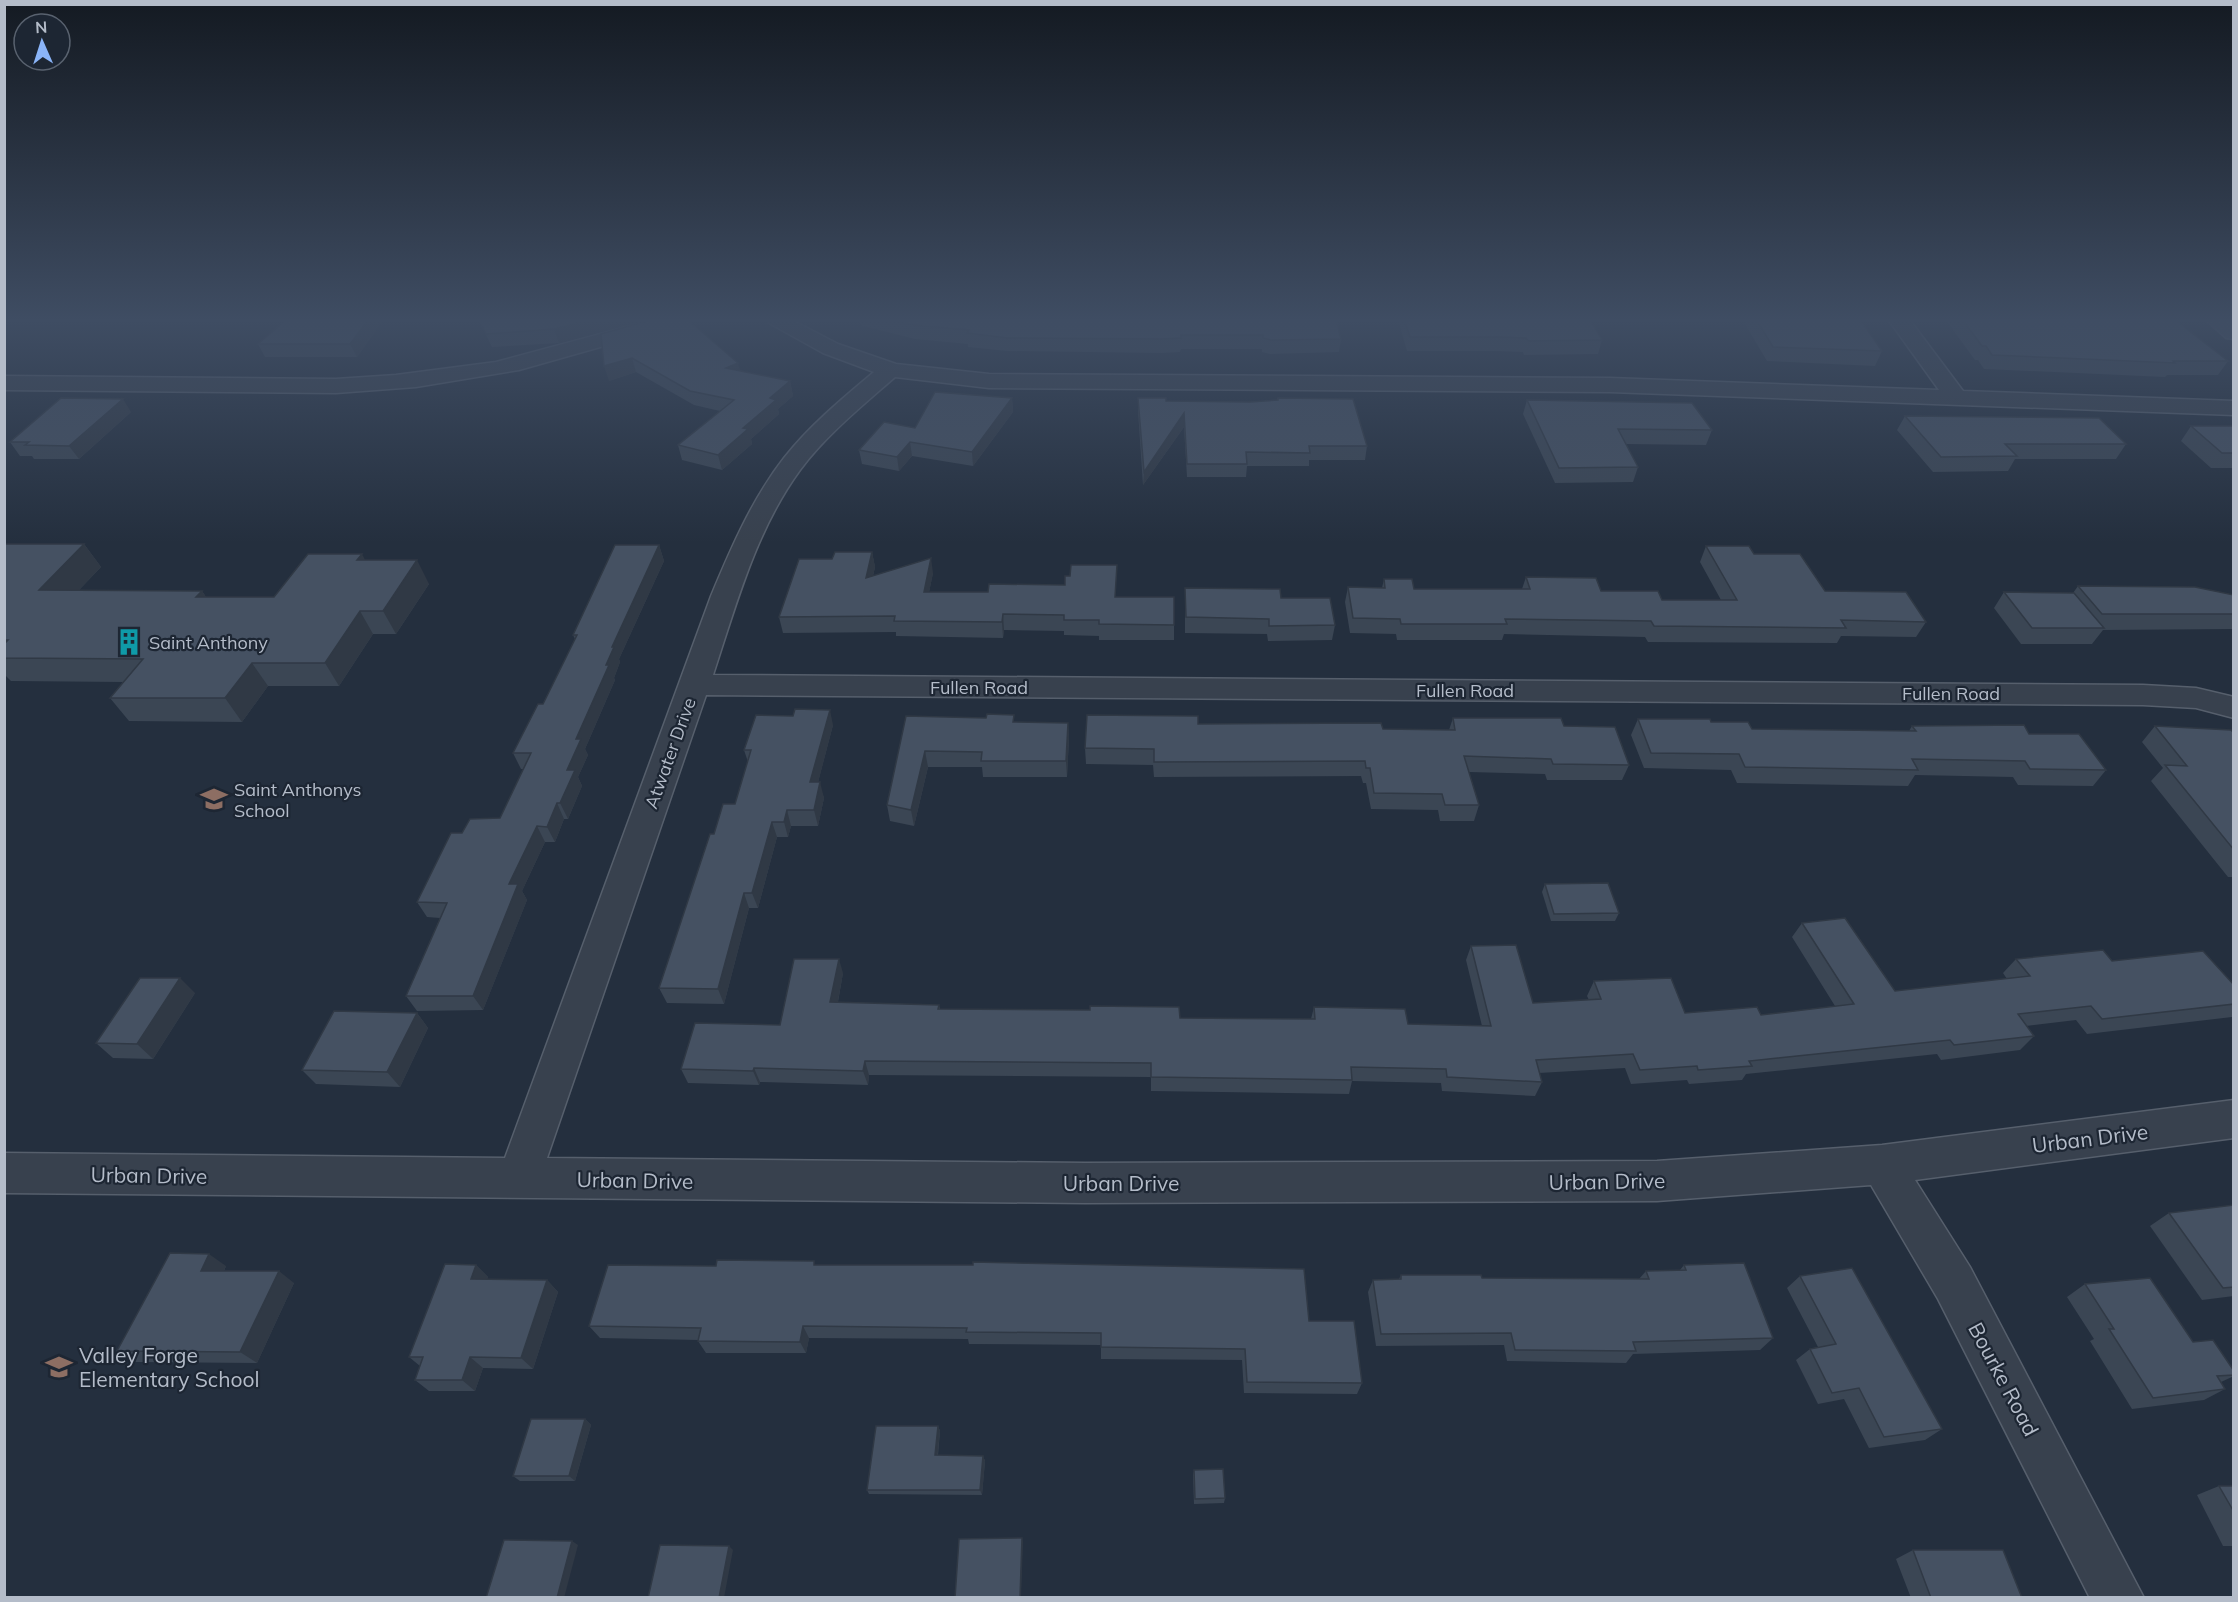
<svg xmlns="http://www.w3.org/2000/svg" width="2238" height="1602" font-family="Mulish,sans-serif">
	<style>
		.lines { fill: none; stroke-linecap: round; stroke-linejoin: round }
		.minor-casing { stroke: #565f6c; stroke-width: 3 }
		.secondary-casing { stroke: #565f6c; stroke-width: 3 }
		.minor { fill: #38414e; fill-rule: evenodd }
		.secondary { fill: #465061; fill-rule: evenodd }
		.wall { fill: #3b4654 }
		.shaded-wall { fill: #303945 }
		.building { fill: #455162; stroke: #303945; stroke-width: 1.5 }
		.labels { text-anchor: middle; dominant-baseline: central; stroke-width: 4.5; stroke-linejoin: round; paint-order: stroke }
		.poi-label { font-size: 18px; fill: #b4bcc9; stroke: #1d2633; text-anchor: start }
		.street-label { font-size: 18px; fill: #b4bcc9; stroke: #1d2633 }
		.near-street-label { font-size: 21px; fill: #b4bcc9; stroke: #1d2633 }
		.near-poi-label { font-size: 21px; fill: #b4bcc9; stroke: #1d2633; text-anchor: start }
	</style>
	<rect width="100%" height="100%" fill="#242f3e"/>
	<g class="lines">
		<defs>
			<g id="minor">
				<path d="M656,319H688L685,323L519,370L416,387L336,393L4,390V376L336,379L396,375L496,362Z"/>
				<path d="M766,319H790L838,344L896,364L989,374L1610,378L1939,390L1888,319H1909L1963,391L2234,401V415L1610,392L989,388L895,377C862,406 827,434 800,470C756,530 736,605 713,675L2143,685L2196,688L2234,697V718L2196,708L2143,705L706,695L547,1158L1085,1163L1657,1161L1882,1145L2234,1100V1138L1915,1180L1970,1267L2144,1598H2090L1938,1299L1871,1185L1657,1201L1085,1203L4,1193V1153L505,1158L711,596C731,548 752,499 784,458C810,425 843,398 874,372L823,353L769,323Z"/>
			</g>
			<path id="secondary" d="M2205,319H2228L2234,323V339L2226,338Z"/>
		</defs>
		<use href="#minor" class="minor-casing"/>
		<use href="#secondary" class="secondary-casing"/>
		<use href="#minor" class="minor"/>
		<use href="#secondary" class="secondary"/>
	</g>
	<g class="wall">
		<path d="M384,319L357,357H265L258,344Z"/>
		<path d="M478,319H648L559,343L492,347Z"/>
		<path d="M654,319L740,371L790,381L793,396L778,409L779,414L751,439L752,444L722,470L682,460L678,445L720,411L694,405L636,372L609,381Z"/>
		<path d="M854,319H1336L1341,339L1339,352L1270,354L1262,352V349H1181L1180,352L1161,353L1007,351L968,347V344L915,339L863,326Z"/>
		<path d="M1398,319H1590L1602,340L1598,354L1524,355L1523,352L1495,351H1407Z"/>
		<path d="M1742,319H1860L1882,351L1875,366L1767,361Z"/>
		<path d="M1945,319H2174L2228,361L2218,375H2167L2165,377L1984,369L1978,360H1975Z"/>
		<path d="M1012,398L1013,412L973,466L912,456L899,471L862,464L859,450Z"/>
		<path d="M1138,398L1166,401L1250,402L1277,400L1278,398L1367,446L1365,460H1309V466H1247L1246,477H1187L1184,427L1143,485L1138,411Z"/>
		<path d="M1527,400L1712,430L1706,445L1626,444L1638,467L1633,482L1555,483L1523,414Z"/>
		<path d="M131,412L79,459H34L32,456H20L10,442Z"/>
		<path d="M1905,416L2126,444L2116,459H2015L2008,471L1933,472L1897,430Z"/>
		<path d="M2191,426H2234V468H2211L2181,441Z"/>
		<path d="M4,544H84L101,567L79,590L202,591L206,597H274L365,560L429,584L396,634H373L339,686H268L242,722L129,721L110,698L123,682L11,681L4,674Z"/>
		<path d="M659,545L664,561L619,659L620,662L614,678L615,680L585,749L588,755L578,777L582,786L568,819H564L555,842H545L522,891L527,900L483,1010L417,1011L406,996L440,918L427,917L417,902L462,833L500,818L524,769H521L513,753L543,704L575,639L573,635Z"/>
		<path d="M1706,546L1754,554L1825,591L1926,622L1916,637L1841,636L1837,643L1648,642L1645,637L1504,634L1502,640H1397L1396,634L1350,633L1345,602L1348,587L1382,588L1384,579L1414,589H1522L1526,577L1601,591L1662,600H1721L1700,562Z"/>
		<path d="M872,552L875,567L873,576L933,573L929,592L1116,597L1174,625V640H1099V636L1064,635V631L1004,630L1003,638L896,636V632L783,633L779,617L832,559Z"/>
		<path d="M2078,586L2234,595V629L2103,630L2092,644H2021L1994,608L2004,592L2073,593Z"/>
		<path d="M1185,588L1281,598L1335,625L1332,640L1268,641L1267,634L1185,633Z"/>
		<path d="M906,716L1014,722L1068,723L1069,738L1067,777H983L982,767H928L914,826L890,821L887,805Z"/>
		<path d="M1453,718L1564,726L1629,765L1622,780H1547L1545,774L1469,772L1479,805L1474,821H1440L1438,810L1371,809L1366,783H1363L1361,776L1154,777L1153,765L1086,764L1085,748L1198,724L1383,729L1449,730Z"/>
		<path d="M1638,719L1711,722L1752,729L1909,731L1912,726L2029,734L2106,770L2093,786L2018,785L2013,777L1915,775L1908,786L1737,783L1731,770L1644,768L1631,735Z"/>
		<path d="M833,725L818,782L824,798L818,826H791L788,837H777L758,908H749L724,1004L667,1003L659,988L714,834L735,804L748,762L744,750Z"/>
		<path d="M2155,726L2234,733V877H2228L2151,781L2163,768L2142,742Z"/>
		<path d="M1545,884L1619,913L1615,921H1551L1542,892Z"/>
		<path d="M1802,923L1895,991L2007,979L2003,973L2016,959L2112,961L2234,985V1016L2232,1017L2087,1034L2076,1020L2026,1026L2034,1036L2020,1050L1941,1060L1937,1054L1746,1074L1742,1080L1689,1084L1687,1080L1631,1084L1625,1068L1539,1073L1542,1082L1535,1096L1442,1091L1441,1083L1352,1081L1349,1094L1151,1091V1077L869,1075L868,1085L760,1082L759,1085L688,1083L681,1069L780,1025L843,973L838,1002L939,1005L940,1009L1180,1018L1311,1019L1314,1007L1408,1024L1482,1026L1466,960L1471,946L1533,1003L1589,1000L1587,996L1594,981L1685,1013L1761,1015L1835,1006L1792,937Z"/>
		<path d="M195,993L153,1059L113,1058L96,1043Z"/>
		<path d="M417,1013L428,1028L400,1087L316,1084L302,1070Z"/>
		<path d="M2234,1205V1296L2202,1300L2150,1226L2169,1213Z"/>
		<path d="M476,1265L488,1277L487,1279L547,1280L558,1292L533,1369L483,1368L475,1391H429L415,1380L420,1366L409,1357Z"/>
		<path d="M816,1265L1309,1321L1362,1383L1357,1394L1244,1393L1242,1360L1101,1359V1345L969,1344L968,1339L809,1338L806,1353H706L698,1341L699,1340L600,1338L589,1326L716,1266Z"/>
		<path d="M1684,1265L1773,1338L1760,1350L1633,1354L1626,1363L1507,1361L1504,1345L1376,1346L1368,1292L1373,1280L1399,1279L1401,1275L1482,1278L1639,1279L1646,1271L1680,1270Z"/>
		<path d="M226,1266L224,1271L294,1283L257,1363L136,1362L117,1351Z"/>
		<path d="M1800,1276L1942,1429L1925,1440L1869,1448L1844,1399L1818,1404L1796,1360L1810,1349L1818,1347L1787,1288Z"/>
		<path d="M2085,1284L2193,1342L2234,1371V1376L2221,1382L2225,1389L2204,1400L2132,1409L2090,1341L2094,1339L2067,1297Z"/>
		<path d="M585,1419L591,1425L575,1481H520L513,1476Z"/>
		<path d="M938,1426L940,1431L938,1455L983,1456L985,1461L982,1495L869,1494L867,1490Z"/>
		<path d="M1194,1470L1225,1498L1224,1503L1194,1504L1193,1475Z"/>
		<path d="M2219,1486H2234V1546H2223L2197,1495Z"/>
		<path d="M1913,1550L2022,1598H1911L1896,1559Z"/>
	</g>
	<g class="shaded-wall">
		<path d="M369,319H384L357,357L350,344Z"/>
		<path d="M594,319H648L559,343L554,329Z"/>
		<path d="M632,358L636,372L609,381L604,366Z"/>
		<path d="M738,363L742,377L726,368Z"/>
		<path d="M790,381L793,396L778,409L779,414L751,439L752,444L722,470L718,455L770,398Z"/>
		<path d="M1012,398L1013,412L973,466L972,452Z"/>
		<path d="M123,399L131,412L79,459L69,446Z"/>
		<path d="M1184,413V427L1143,485L1144,472Z"/>
		<path d="M910,442L912,456L899,471L897,457Z"/>
		<path d="M84,544L101,567L57,613L39,590Z"/>
		<path d="M659,545L664,561L619,659L620,662L614,678L615,680L585,749L588,755L578,777L582,786L568,819L560,803L567,770L576,739L606,665L612,647Z"/>
		<path d="M872,552L875,567L869,594L866,578Z"/>
		<path d="M362,554L374,577L357,560Z"/>
		<path d="M931,558L933,573L926,607L924,592Z"/>
		<path d="M417,560L429,584L396,634L383,611Z"/>
		<path d="M202,591L217,614L196,597Z"/>
		<path d="M360,611L373,634L339,686L325,663Z"/>
		<path d="M1003,614L1004,630L1003,638L1002,622Z"/>
		<path d="M252,663L268,686L242,722L225,698Z"/>
		<path d="M830,710L833,725L814,798L810,782Z"/>
		<path d="M1068,723L1069,738L1067,777L1066,761Z"/>
		<path d="M925,751L928,767L914,826L911,810Z"/>
		<path d="M820,782L824,798L818,826L814,810Z"/>
		<path d="M557,803L564,819L555,842L547,827Z"/>
		<path d="M787,810L791,826L788,837L784,822Z"/>
		<path d="M772,822L777,837L758,908L752,893Z"/>
		<path d="M537,826L545,842L522,891L527,900L483,1010L473,996L509,884Z"/>
		<path d="M744,893L749,908L724,1004L718,989Z"/>
		<path d="M839,959L843,973L835,1017L830,1002Z"/>
		<path d="M180,978L195,993L153,1059L137,1044Z"/>
		<path d="M417,1013L428,1028L400,1087L387,1072Z"/>
		<path d="M865,1061L869,1075L868,1085L863,1071Z"/>
		<path d="M754,1068L760,1082L759,1085L753,1071Z"/>
		<path d="M209,1254L226,1266L218,1283L201,1271Z"/>
		<path d="M476,1265L488,1277L483,1292L471,1279Z"/>
		<path d="M279,1271L294,1283L257,1363L240,1352Z"/>
		<path d="M547,1280L558,1292L533,1369L521,1358Z"/>
		<path d="M803,1326L809,1338L806,1353L800,1342Z"/>
		<path d="M470,1357L483,1368L475,1391L462,1380Z"/>
		<path d="M585,1419L591,1425L575,1481L569,1476Z"/>
		<path d="M938,1426L940,1431L937,1460L935,1455Z"/>
		<path d="M983,1456L985,1461L982,1495L980,1490Z"/>
		<path d="M1022,1538L1023,1542L1021,1598H1020Z"/>
		<path d="M572,1541L578,1545L564,1598H557Z"/>
		<path d="M729,1546L733,1550L724,1598H719Z"/>
	</g>
	<g class="building">
		<path d="M287,319H369L350,344H258Z"/>
		<path d="M479,319H594L554,329L486,334Z"/>
		<path d="M654,319H687L738,363L726,368L790,381L770,398L776,400L743,428L748,429L718,455L678,445L734,400L690,391L632,358L604,366L601,334Z"/>
		<path d="M886,319H1336L1341,339L1271,340L1263,338V335H1181V338L1161,339L1007,338L967,333L969,330L913,325Z"/>
		<path d="M1404,319H1590L1602,340L1528,341L1526,338L1499,337H1410Z"/>
		<path d="M1756,319H1860L1882,351L1773,347Z"/>
		<path d="M1962,319H2174L2228,361H2173L2175,363L1992,355L1986,346H1982Z"/>
		<path d="M935,392L1012,398L972,452L910,442L897,457L859,450L884,422L915,428Z"/>
		<path d="M61,398L123,399L69,446L25,445L29,442H10Z"/>
		<path d="M1138,398H1166V401L1250,402L1278,400V398L1353,399L1367,446H1309L1310,453L1246,452L1247,464H1187L1184,413L1144,472Z"/>
		<path d="M1527,400L1692,403L1712,430L1618,429L1638,467L1559,468Z"/>
		<path d="M1905,416L2099,418L2126,444H2005L2017,456L1941,457Z"/>
		<path d="M2191,426H2234V453H2222Z"/>
		<path d="M4,544H84L39,590L202,591L196,597H274L308,554H362L357,560H417L383,611H360L325,663H252L225,698H110L143,659L4,658V644L8,640H4Z"/>
		<path d="M615,545H659L612,647H614L606,665H609L576,739H581L567,770H575L560,803H557L547,827L537,826L509,884H518L473,996H406L447,903L417,902L451,833H462L470,819L500,818L531,753H513L538,704H543L577,635H573Z"/>
		<path d="M1706,546H1749L1754,554H1800L1825,591L1906,592L1926,622L1841,620L1846,628L1654,626L1651,621L1505,619L1507,624H1401L1400,619L1353,618L1348,587L1385,588L1384,579H1412L1414,589H1530L1526,577L1596,578L1601,591H1658L1662,600H1737Z"/>
		<path d="M835,552H872L866,578L931,558L924,592H988L989,584L1065,585V576H1070L1071,565H1117L1115,597H1174V625L1099,624V620H1064V615L1003,614L1002,622L894,621L895,616L779,617L799,559H832Z"/>
		<path d="M2078,586L2195,587L2234,595V614H2102Z"/>
		<path d="M1185,588L1280,589L1281,598H1330L1335,625L1269,626V619L1186,617Z"/>
		<path d="M2004,592L2074,593L2104,628H2032Z"/>
		<path d="M795,709L830,710L810,782H820L814,810H787L784,822H772L752,893H744L718,989L659,988L710,834H714L723,804H735L751,750H744L756,715L793,716Z"/>
		<path d="M987,714L1014,715L1013,722L1068,723L1066,761H981L982,752L925,751L911,810L887,805L906,716L986,718Z"/>
		<path d="M1087,715L1198,716V724L1381,723L1383,729L1455,730L1453,718H1561L1564,726L1615,727L1629,765L1553,764L1551,759L1464,756L1479,805H1445L1442,794L1374,793L1370,768H1366L1365,761L1154,762V749L1085,748Z"/>
		<path d="M1638,719H1710L1711,722H1748L1752,729L1916,731L1912,726L2024,725L2029,734H2079L2106,770L2030,769L2025,761L1912,759L1918,770L1745,767L1739,754L1651,753Z"/>
		<path d="M2155,726L2231,730L2234,733V850L2165,765L2187,766Z"/>
		<path d="M1608,883L1619,913L1554,914L1545,884Z"/>
		<path d="M1845,918L1895,991L2030,976L2016,959L2103,950L2112,961L2203,951L2234,985V1004L2102,1019L2091,1006L2018,1014L2034,1036L1954,1045L1950,1040L1749,1061L1752,1066L1698,1070L1697,1066L1640,1070L1633,1054L1536,1060L1542,1082L1447,1077L1446,1069L1351,1067L1352,1080L1151,1077V1063L865,1061L863,1071L754,1068L753,1071L681,1069L695,1023L780,1025L794,959H839L830,1002L939,1005L938,1009L1090,1010V1006L1179,1007L1180,1018L1315,1019L1314,1007L1405,1009L1408,1024L1491,1026L1471,946L1516,945L1533,1003L1601,999L1594,981L1671,978L1685,1013L1757,1007L1761,1015L1854,1004L1802,923Z"/>
		<path d="M140,978H180L137,1044L96,1043Z"/>
		<path d="M334,1011L417,1013L387,1072L302,1070Z"/>
		<path d="M2234,1205V1287L2223,1288L2169,1213Z"/>
		<path d="M170,1253L209,1254L201,1271H279L240,1352L117,1351Z"/>
		<path d="M717,1260L814,1261V1265H973V1262L1304,1269L1309,1321H1354L1362,1383L1247,1382L1245,1349L1101,1347V1333L966,1332L967,1328L803,1326L800,1342L698,1341L701,1328L589,1326L608,1265L716,1266Z"/>
		<path d="M1744,1263L1773,1338L1633,1342L1636,1351L1515,1350L1511,1333L1381,1334L1373,1280L1401,1279V1275H1481L1482,1278L1649,1279L1646,1271L1686,1270L1684,1265Z"/>
		<path d="M445,1264L476,1265L471,1279L547,1280L521,1358L470,1357L462,1380H415L423,1357H409Z"/>
		<path d="M1852,1268L1942,1429L1884,1437L1859,1388L1832,1393L1810,1349L1836,1344L1800,1276Z"/>
		<path d="M2150,1278L2193,1342L2213,1340L2234,1371V1375L2217,1376L2225,1389L2153,1398L2109,1329H2114L2085,1284Z"/>
		<path d="M531,1419H585L569,1476H513Z"/>
		<path d="M876,1426H938L935,1455L983,1456L980,1490H867Z"/>
		<path d="M1223,1469L1225,1498L1195,1499L1194,1470Z"/>
		<path d="M2219,1486H2234V1512Z"/>
		<path d="M1022,1538L1020,1598H955L959,1539Z"/>
		<path d="M504,1540L572,1541L557,1598H486Z"/>
		<path d="M660,1545L729,1546L719,1598H648Z"/>
		<path d="M1913,1550H2003L2022,1598H1931Z"/>
	</g>
	<linearGradient id="sky" x2="0" y2="1"><stop stop-color="#141a22"/><stop offset="0.59" stop-color="#3f4d63"/><stop offset="1" stop-color="#3f4d63" stop-opacity="0"/></linearGradient>
	<rect width="2238" height="543" fill="url(#sky)"/>
	<defs>
		<symbol id="building-bare" viewBox="-9 -9 18 18"><path d="M-4-6H4V6H1V3H-1V6H-4ZM-2.5-4.3h1.7v1.8h-1.7ZM.8-4.3h1.7v1.8H.8ZM-2.5-1h1.7V.8h-1.7ZM.8-1h1.7V.8H.8Z" fill="#0f9aa8" stroke="#1d2633" stroke-width="2.5" paint-order="stroke"/></symbol>
		<symbol id="school-bare" viewBox="-9 -9 18 18"><path d="M0-5L7-2L0 1L-7-2ZM-4 1L0 2.5L4 1V4Q0 6-4 4Z" fill="#8d6e63" stroke="#1d2633" stroke-width="2.5" paint-order="stroke"/></symbol>
	</defs>
	<g fill-rule="evenodd">
		<use href="#building-bare" x="110" y="623" width="38" height="38"/>
		<use href="#school-bare" x="195" y="780" width="38" height="38"/>
		<use href="#school-bare" x="40" y="1348" width="38" height="38"/>
	</g>
	<g class="labels">
		<g class="poi-label">
			<text x="149" y="642">Saint Anthony</text>
			<text x="234" y="789">Saint Anthonys<tspan x="234" dy="21">School</tspan></text>
		</g>
		<g class="street-label">
			<text x="979" y="687">Fullen Road</text>
			<text x="1465" y="690">Fullen Road</text>
			<text x="1951" y="693">Fullen Road</text>
			<text transform="translate(670 753) rotate(-70)">Atwater Drive</text>
		</g>
		<g class="near-street-label">
			<text transform="translate(2090 1138) rotate(-7)">Urban Drive</text>
			<text transform="translate(149 1175) rotate(1)">Urban Drive</text>
			<text transform="translate(635 1180) rotate(1)">Urban Drive</text>
			<text transform="translate(1607 1181) rotate(-1)">Urban Drive</text>
			<text x="1121" y="1183">Urban Drive</text>
			<text transform="translate(2004 1379) rotate(62)">Bourke Road</text>
		</g>
		<g class="near-poi-label">
			<text x="79" y="1355">Valley Forge<tspan x="79" dy="24">Elementary School</tspan></text>
		</g>
	</g>
	<rect width="2238" height="1602" fill="none" stroke="#b4bcc9" stroke-width="12"/>
	<g transform="translate(42 42) rotate(357)"><circle r="28" fill="#1d2633" stroke="#59626f" stroke-width="1.5"/>
	<path d="M0-4.5L10 22L0 15L-10 22Z" fill="#8ab4f8"/>
	<text y="-9" font-size="16" font-weight="bold" text-anchor="middle" fill="#b4bcc9">N</text>
	</g>
</svg>
